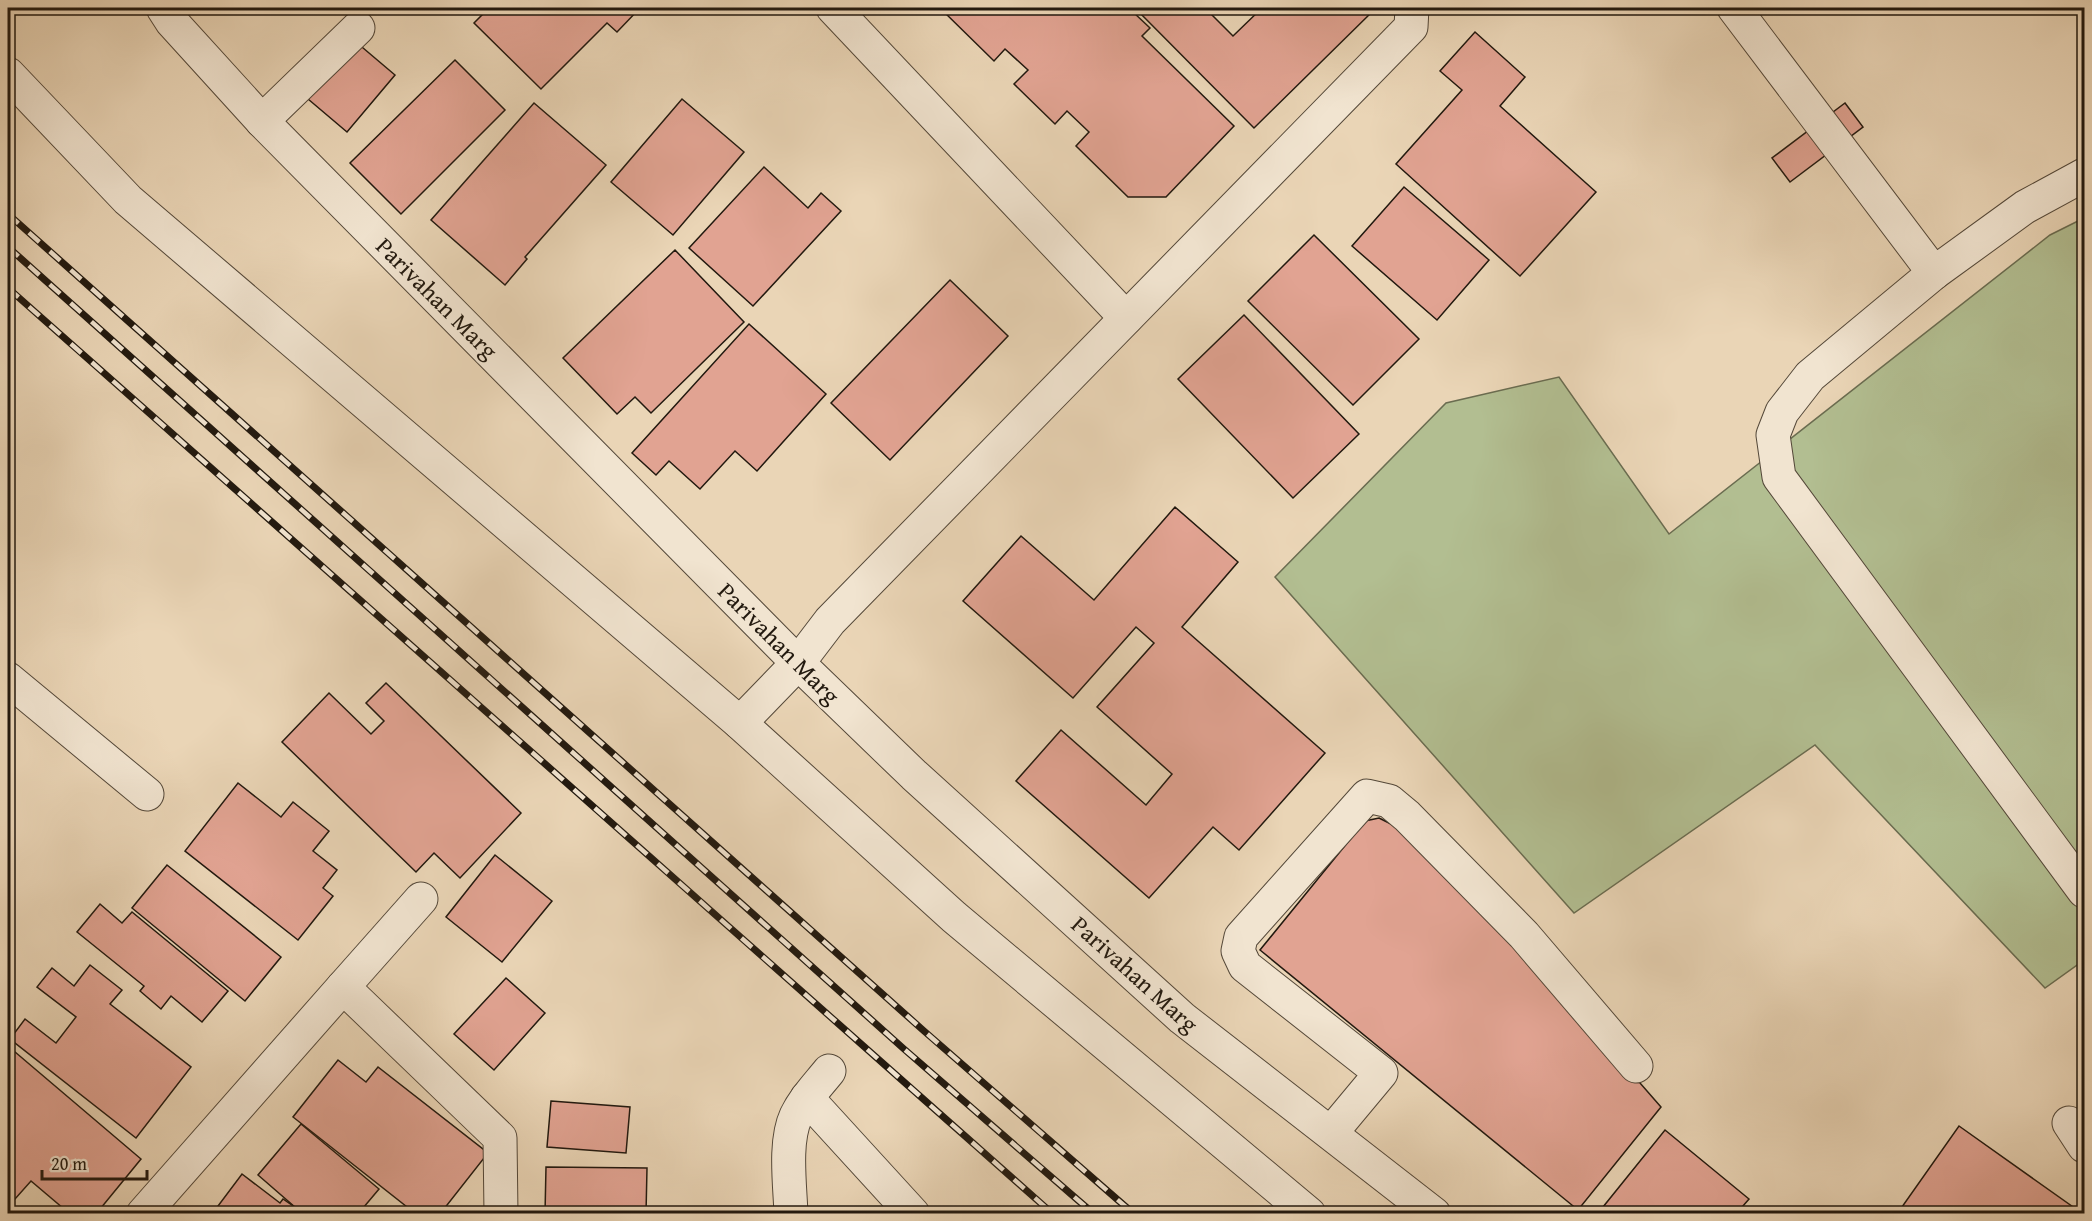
<svg xmlns="http://www.w3.org/2000/svg" width="2092" height="1221" font-family="'Gentium Book Plus',serif">
	<style>
		.green { fill: #b2be91; stroke: #6a6c50; stroke-width: 1.5 }
		.building { fill: #e1a392; stroke: #22190f; stroke-width: 1.5 }
		.lines { fill: none; stroke-linecap: round; stroke-linejoin: round }
		.minor-casing { stroke: #544839; stroke-width: 35 }
		.minor { stroke: #f1e4d0; stroke-width: 33 }
		.rail-casing { stroke: #22190f; stroke-width: 7 }
		.rail { stroke: #f1e4d0; stroke-width: 4.5; stroke-dasharray: 14; stroke-linecap: butt }
		.labels { text-anchor: middle; dominant-baseline: central; stroke-width: 5; stroke-linejoin: round; paint-order: stroke }
		.street-label { font-size: 24px; fill: #22190f; stroke: #f1e4d0 }
	</style>
	<rect width="100%" height="100%" fill="#ead5b6"/>
	<filter id="stains"><feTurbulence type="fractalNoise" baseFrequency=".00333" numOctaves="4"/><feColorMatrix values="0 0 0 0 .2 0 0 0 0 .09 0 0 0 0 .02 0 0 0 .5 -.17"/></filter>
	<radialGradient id="worn" r=".72"><stop offset=".6" stop-color="#630" stop-opacity="0"/><stop offset="1" stop-color="#630" stop-opacity=".3"/></radialGradient>
	<path class="green" d="M2084,218V960L2045,988L1815,745L1574,913L1275,577L1446,403L1559,377L1669,534L2050,235Z"/>
	<g class="building">
		<path d="M489,8H640L617,32L607,23L541,89L474,23Z"/>
		<path d="M940,8H1106L1111,12H1133L1150,28L1142,36L1234,126L1166,197H1128L1076,146L1089,132L1067,111L1055,124L1014,84L1028,70L1005,49L994,61Z"/>
		<path d="M1135,8H1205L1233,36L1262,8H1376L1254,128Z"/>
		<path d="M1475,32L1525,77L1500,106L1596,192L1520,276L1396,164L1462,90L1440,71Z"/>
		<path d="M356,42L395,75L347,132L308,99Z"/>
		<path d="M455,60L505,110L401,214L350,163Z"/>
		<path d="M682,99L744,152L673,235L611,182Z"/>
		<path d="M534,103L606,165L525,257L527,259L505,285L431,220Z"/>
		<path d="M1845,103L1863,127L1790,182L1772,158Z"/>
		<path d="M764,167L808,208L821,193L841,211L753,306L689,248Z"/>
		<path d="M1404,187L1489,260L1437,320L1352,246Z"/>
		<path d="M1314,235L1419,339L1353,405L1248,301Z"/>
		<path d="M675,250L744,322L651,413L635,397L617,414L563,358Z"/>
		<path d="M950,280L1008,336L890,460L831,403Z"/>
		<path d="M1244,315L1359,434L1293,498L1178,379Z"/>
		<path d="M749,324L826,394L757,471L735,451L700,489L669,461L656,475L632,453Z"/>
		<path d="M1175,507L1238,562L1182,627L1325,753L1239,850L1213,827L1149,898L1016,781L1061,730L1146,805L1172,774L1097,707L1154,643L1136,627L1073,698L963,601L1021,536L1094,600Z"/>
		<path d="M386,683L521,813L460,878L434,853L416,872L282,742L329,693L371,734L384,721L366,703Z"/>
		<path d="M238,783L281,817L293,802L329,831L313,851L337,870L323,888L333,896L298,940L185,851Z"/>
		<path d="M1379,818L1393,825L1466,884L1661,1107L1578,1210L1260,950L1365,821Z"/>
		<path d="M495,855L552,901L502,962L446,917Z"/>
		<path d="M167,865L281,957L245,1001L132,908Z"/>
		<path d="M100,904L122,923L132,912L228,991L202,1022L171,996L161,1009L140,991L144,986L77,932Z"/>
		<path d="M90,965L122,990L110,1004L191,1067L136,1138L10,1039L25,1019L56,1043L76,1017L37,987L52,968L74,986Z"/>
		<path d="M506,978L545,1013L494,1070L454,1034Z"/>
		<path d="M8,1046L141,1159L96,1214H70L31,1181L15,1199L8,1193Z"/>
		<path d="M338,1060L366,1082L378,1067L488,1153L440,1214H416L293,1117Z"/>
		<path d="M551,1101L630,1107L626,1153L547,1147Z"/>
		<path d="M301,1124L379,1189L358,1214H303L258,1175Z"/>
		<path d="M1959,1126L2083,1214H1897Z"/>
		<path d="M1665,1130L1749,1199L1736,1214H1611L1603,1207Z"/>
		<path d="M546,1167L647,1168L646,1214H545Z"/>
		<path d="M242,1174L280,1203L283,1199L296,1208L291,1214H212Z"/>
	</g>
	<g class="lines">
		<defs>
			<g id="minor">
				<path d="M163,8L172,22L262,121L798,663L914,775L1182,1018L1434,1214"/>
				<path d="M833,8L1126,318"/>
				<path d="M1734,8L1934,273L2025,207L2084,175"/>
				<path d="M8,74L128,200L740,723L954,917L1309,1214"/>
				<path d="M262,121L358,28"/>
				<path d="M1934,273L1810,376L1782,412L1773,435L1779,477L2084,891"/>
				<path d="M8,679L147,794"/>
				<path d="M740,723L798,663L830,621L1411,27L1412,8"/>
				<path d="M343,987L421,899"/>
				<path d="M807,1098L913,1214"/>
				<path d="M2069,1123L2084,1146"/>
				<path d="M1331,1133L1381,1073L1245,966L1238,951L1241,937L1367,796L1389,801L1407,816L1524,935L1636,1066"/>
				<path d="M143,1214L343,987L500,1138L501,1214"/>
				<path d="M791,1214C790,1185 784,1142 796,1116C804,1099 817,1086 829,1071"/>
			</g>
		</defs>
		<use href="#minor" class="minor-casing"/>
		<use href="#minor" class="minor"/>
		<defs>
			<g id="rail">
				<path d="M8,214L924,1031L1134,1214"/>
				<path d="M8,247L904,1049L1094,1214"/>
				<path d="M8,288L1053,1214"/>
			</g>
		</defs>
		<use href="#rail" class="rail-casing"/>
		<use href="#rail" class="rail"/>
	</g>
	<g class="labels">
		<g class="street-label">
			<text transform="translate(437 298) rotate(45)">Parivahan Marg</text>
			<text transform="translate(779 643) rotate(45)">Parivahan Marg</text>
			<text transform="translate(1135 974) rotate(42)">Parivahan Marg</text>
		</g>
	</g>
	<rect width="2092" height="1221" fill="none" stroke="#ead5b6" stroke-width="30"/>
	<rect x="9" y="9" width="2074" height="1203" fill="none" stroke="#22190f" stroke-width="3"/>
	<rect x="15" y="15" width="2062" height="1191" fill="none" stroke="#22190f" stroke-width="1.5"/>
	<path d="M42 1170v9h105v-9" fill="none" stroke="#22190f" stroke-width="3"/>
	<text x="51" y="1170" font-size="18" fill="#22190f" stroke="#f1e4d0" stroke-width="4.5" paint-order="stroke">20 m</text>
	<rect width="100%" height="100%" filter="url(#stains)"/>
	<rect width="100%" height="100%" fill="url(#worn)"/>
</svg>
